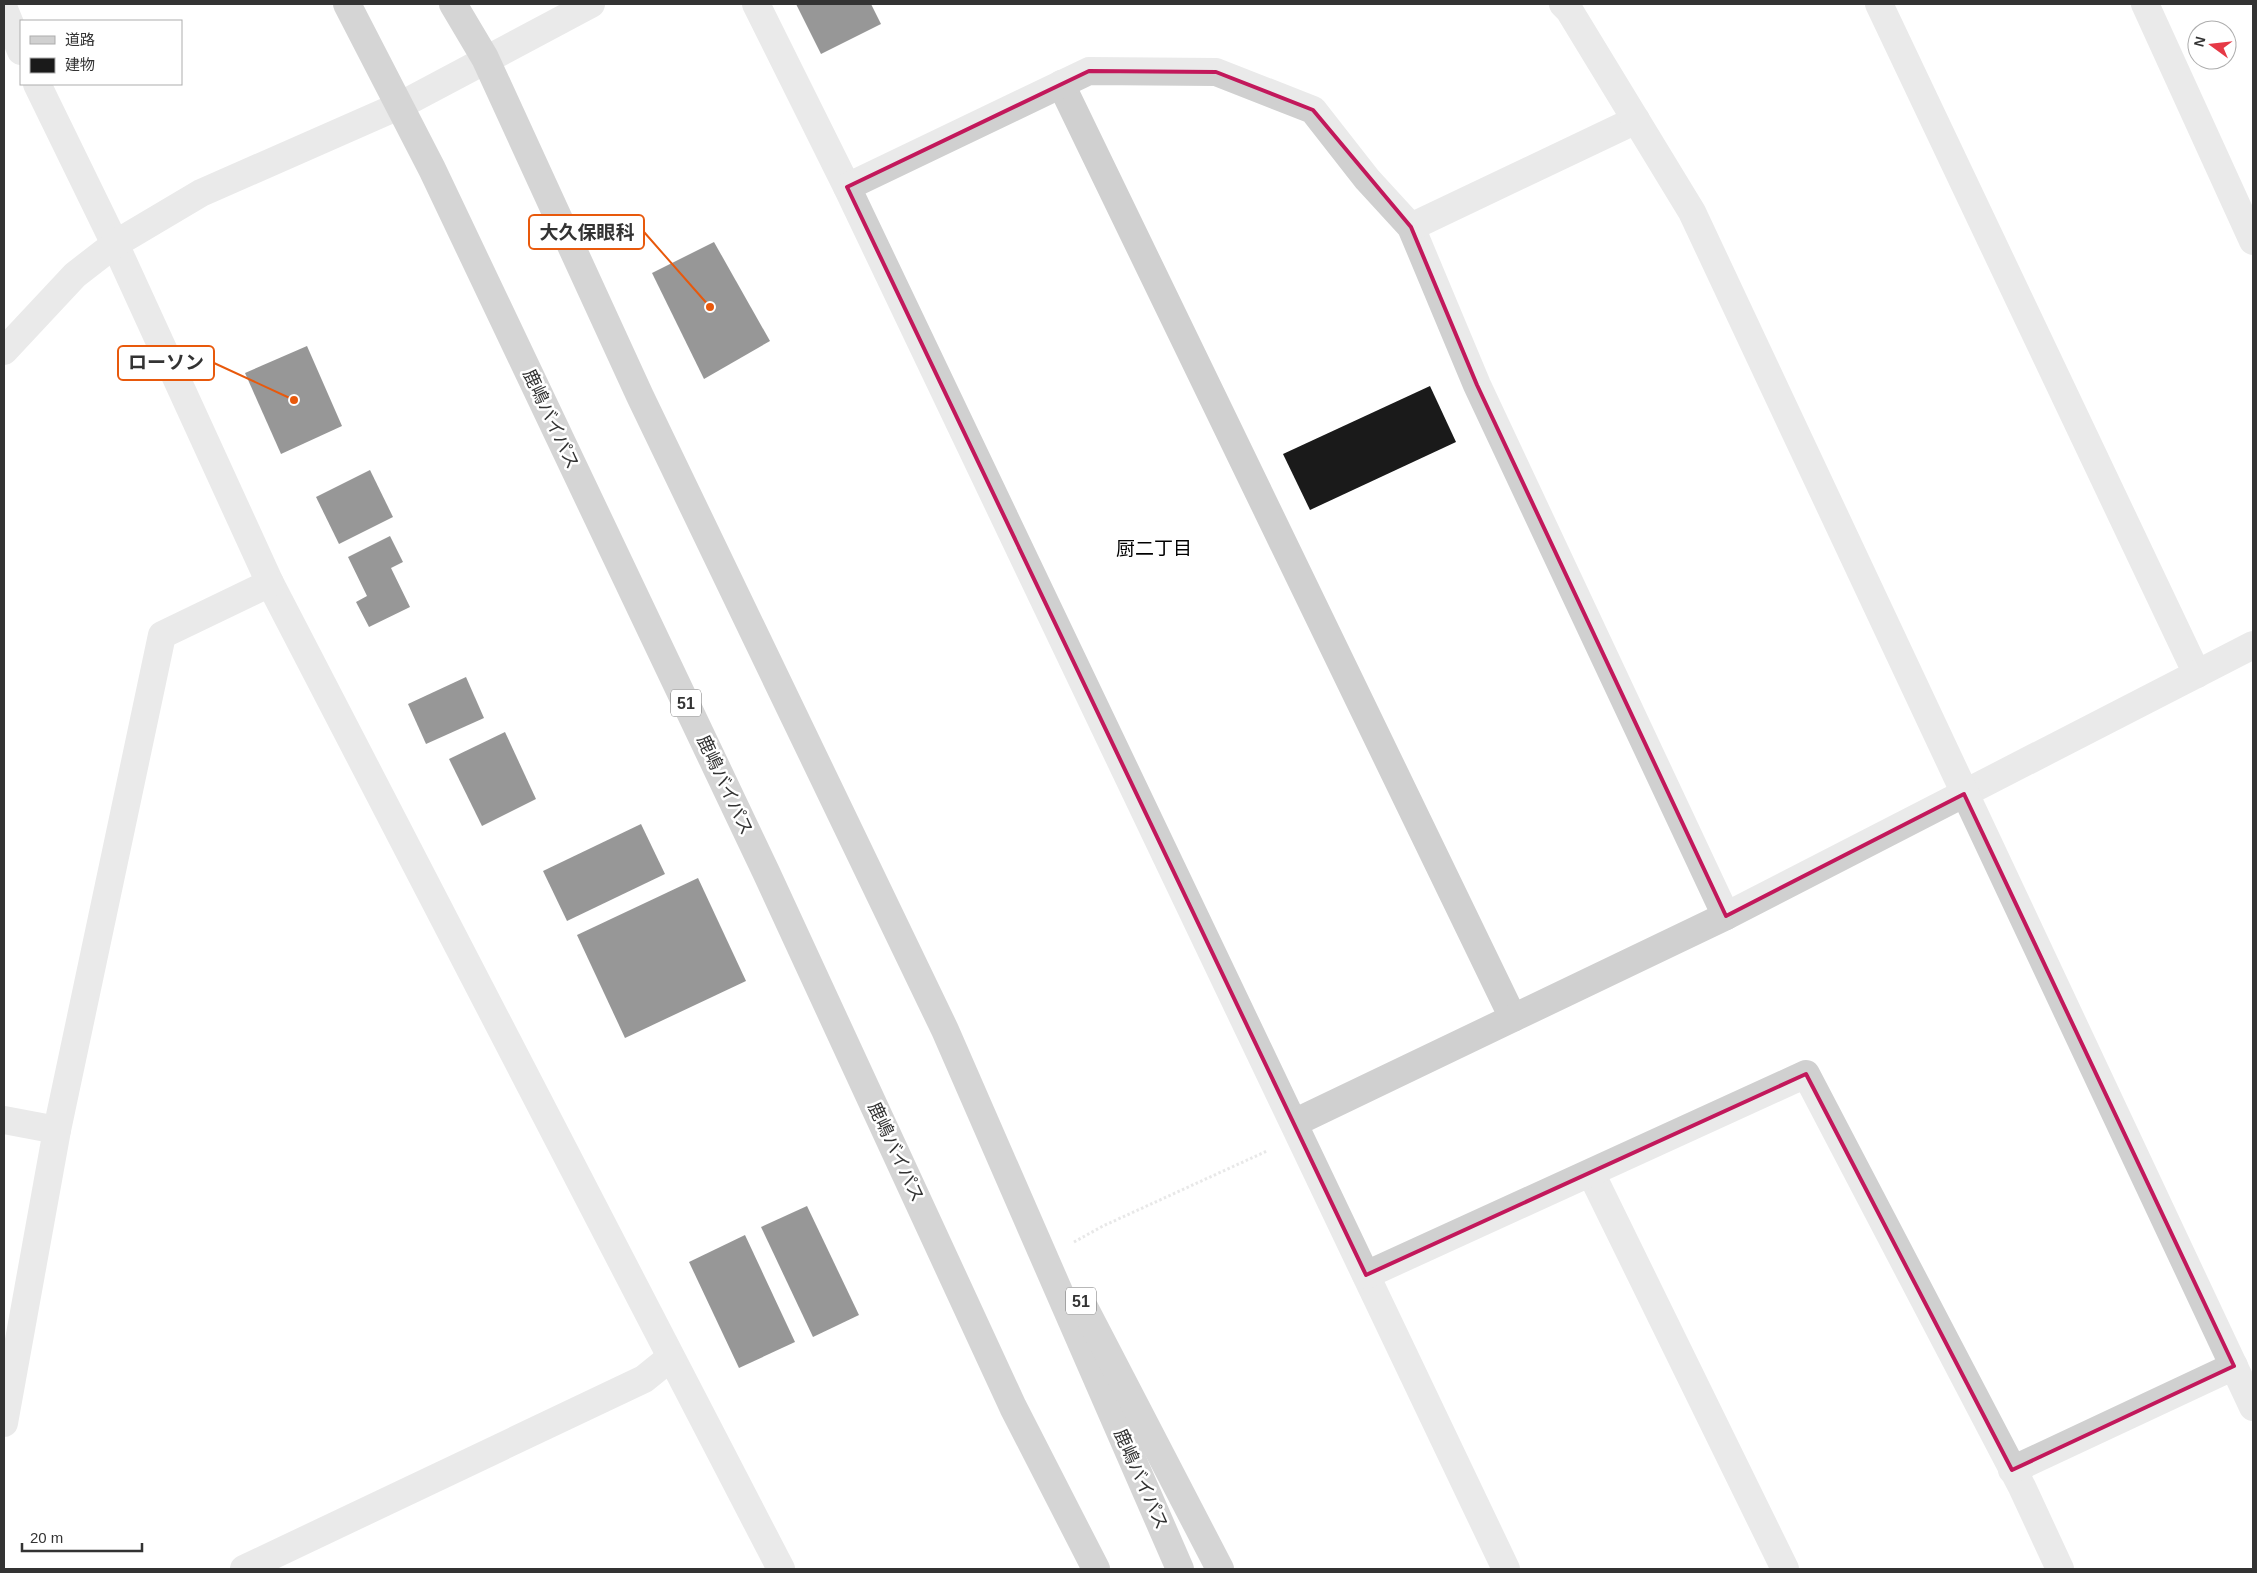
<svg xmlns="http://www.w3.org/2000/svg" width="2257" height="1573" font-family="Helvetica,'Noto Sans JP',sans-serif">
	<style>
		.building { fill: #1a1a1a }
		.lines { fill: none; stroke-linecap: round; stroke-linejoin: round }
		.path { stroke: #cdcdcd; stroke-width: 3; stroke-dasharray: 2.5 2.5; stroke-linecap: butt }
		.minor { stroke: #d0d0d0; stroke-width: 28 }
		.tertiary { stroke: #d0d0d0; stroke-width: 28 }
		.trunk { stroke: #a2a2a2; stroke-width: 28 }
		.marked { fill: none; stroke: #c2185b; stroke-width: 4; stroke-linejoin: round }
		.labels { text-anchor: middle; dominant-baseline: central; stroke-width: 5; stroke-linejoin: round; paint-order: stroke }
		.shield { fill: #fff; stroke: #707070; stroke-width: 1 }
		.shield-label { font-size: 16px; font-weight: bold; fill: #333 }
		.street-label { font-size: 18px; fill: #333; stroke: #fff }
		.neighbourhood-label { font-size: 19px; fill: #000; stroke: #fff }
		.leader { fill: none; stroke: #e8590c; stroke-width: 2 }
		.callout-dot { fill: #e8590c; stroke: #fff; stroke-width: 2 }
		.callout { fill: #fff; stroke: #e8590c; stroke-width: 2 }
		.callout-label { font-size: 19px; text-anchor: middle; font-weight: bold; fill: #333 }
	</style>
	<rect width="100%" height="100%" fill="#fff"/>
	<g class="building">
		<path d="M796,4H871L881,24L821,54Z"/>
		<path d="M714,242L770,341L704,379L652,273Z"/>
		<path d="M307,346L342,426L281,454L245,373Z"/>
		<path d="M1430,386L1456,442L1310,510L1283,454Z"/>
		<path d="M370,470L393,517L339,544L316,497Z"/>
		<path d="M390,536L403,562L391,568L410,607L369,627L356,602L367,596L348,557Z"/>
		<path d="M466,677L484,718L426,744L408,704Z"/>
		<path d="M505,732L536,799L482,826L449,759Z"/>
		<path d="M641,824L665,874L567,921L543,871Z"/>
		<path d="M698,878L746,981L625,1038L577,935Z"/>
		<path d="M807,1206L859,1315L813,1337L761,1227Z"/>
		<path d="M745,1235L795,1342L739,1368L689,1262Z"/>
	</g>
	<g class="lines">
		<path class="path" d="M1074,1242L1103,1226L1267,1151"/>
		<g class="minor">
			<path d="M756,4L847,187L1506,1569"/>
			<path d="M1879,4L2197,674"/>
			<path d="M2145,4L2253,241"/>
			<path d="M4,9L21,51"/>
			<path d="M37,84L115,244L270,583L781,1569"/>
			<path d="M1061,84L1513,1018"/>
			<path d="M847,187L1089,71L1216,72L1313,110L1367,179L1411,227L1477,385L1726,916"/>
			<path d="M1411,227L1636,120"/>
			<path d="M4,1120L57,1130"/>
			<path d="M1294,1123L1726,916L2253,645"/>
			<path d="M1591,1173L1785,1569"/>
			<path d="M1366,1275L1806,1074L2022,1487L2060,1569"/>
			<path d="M4,1423L57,1130L162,635L270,583"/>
			<path d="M2012,1470L2234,1366"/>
			<path d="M244,1569L644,1379L670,1358"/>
		</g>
		<g class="tertiary">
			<path d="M1563,4L1569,10L1692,212L2253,1407"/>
			<path d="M4,351L75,275L115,244L201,193L401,105L591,4"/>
		</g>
		<g class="trunk">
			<path d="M347,4L432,169L766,872L1013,1407L1096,1569"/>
			<path d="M453,4L485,58L640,396L945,1030L1180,1569"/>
			<path d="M1085,1309L1220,1569"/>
		</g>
	</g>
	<path d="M0 0H2257V1573H0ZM1089,71L1216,72L1313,110L1411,227L1477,385L1726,916L1964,794L2234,1366L2012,1470L1806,1074L1366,1275L847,187Z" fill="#fff" fill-opacity=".55" fill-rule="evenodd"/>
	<path class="marked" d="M1089,71L1216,72L1313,110L1411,227L1477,385L1726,916L1964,794L2234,1366L2012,1470L1806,1074L1366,1275L847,187Z"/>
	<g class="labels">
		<g class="shield">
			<rect x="671" y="689.5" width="30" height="27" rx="4"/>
			<rect x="1066" y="1287.5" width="30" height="27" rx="4"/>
		</g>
		<g class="shield-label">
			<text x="686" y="703">51</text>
			<text x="1081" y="1301">51</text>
		</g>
		<g class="street-label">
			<text transform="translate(551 419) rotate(65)">鹿嶋バイパス</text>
			<text transform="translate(725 785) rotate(65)">鹿嶋バイパス</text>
			<text transform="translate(896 1152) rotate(65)">鹿嶋バイパス</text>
			<text transform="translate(1141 1479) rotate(66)">鹿嶋バイパス</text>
		</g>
		<g class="neighbourhood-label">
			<text x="1154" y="548">厨二丁目</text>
		</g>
	</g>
	<path class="leader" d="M710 307L644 232M294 400L214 363"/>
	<g class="callout-dot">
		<circle cx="710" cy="307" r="5"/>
		<circle cx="294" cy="400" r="5"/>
	</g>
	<g class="callout">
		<rect x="529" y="215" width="115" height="34" rx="5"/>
		<rect x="118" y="346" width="96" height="34" rx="5"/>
	</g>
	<g class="callout-label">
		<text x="587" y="239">大久保眼科</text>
		<text x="166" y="369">ローソン</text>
	</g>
	<rect width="2257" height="1573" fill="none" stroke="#333333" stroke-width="10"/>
	<rect x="20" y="20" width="162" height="65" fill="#ffffff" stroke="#adadad"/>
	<rect x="30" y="36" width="25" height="8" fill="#d0d0d0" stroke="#adadad"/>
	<text x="65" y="45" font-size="15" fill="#333333">道路</text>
	<rect x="30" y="58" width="25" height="15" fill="#1a1a1a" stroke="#adadad"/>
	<text x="65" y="70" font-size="15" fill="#333333">建物</text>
	<g transform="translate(2212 45) rotate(285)"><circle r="24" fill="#ffffff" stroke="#adadad"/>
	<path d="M0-4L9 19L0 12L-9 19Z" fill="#e63946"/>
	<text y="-8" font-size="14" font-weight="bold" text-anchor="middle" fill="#333333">N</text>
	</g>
	<path d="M22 1543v8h120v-8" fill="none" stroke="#333333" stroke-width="2.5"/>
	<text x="30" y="1543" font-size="15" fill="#333333" stroke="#ffffff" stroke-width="4" paint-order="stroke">20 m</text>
</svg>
